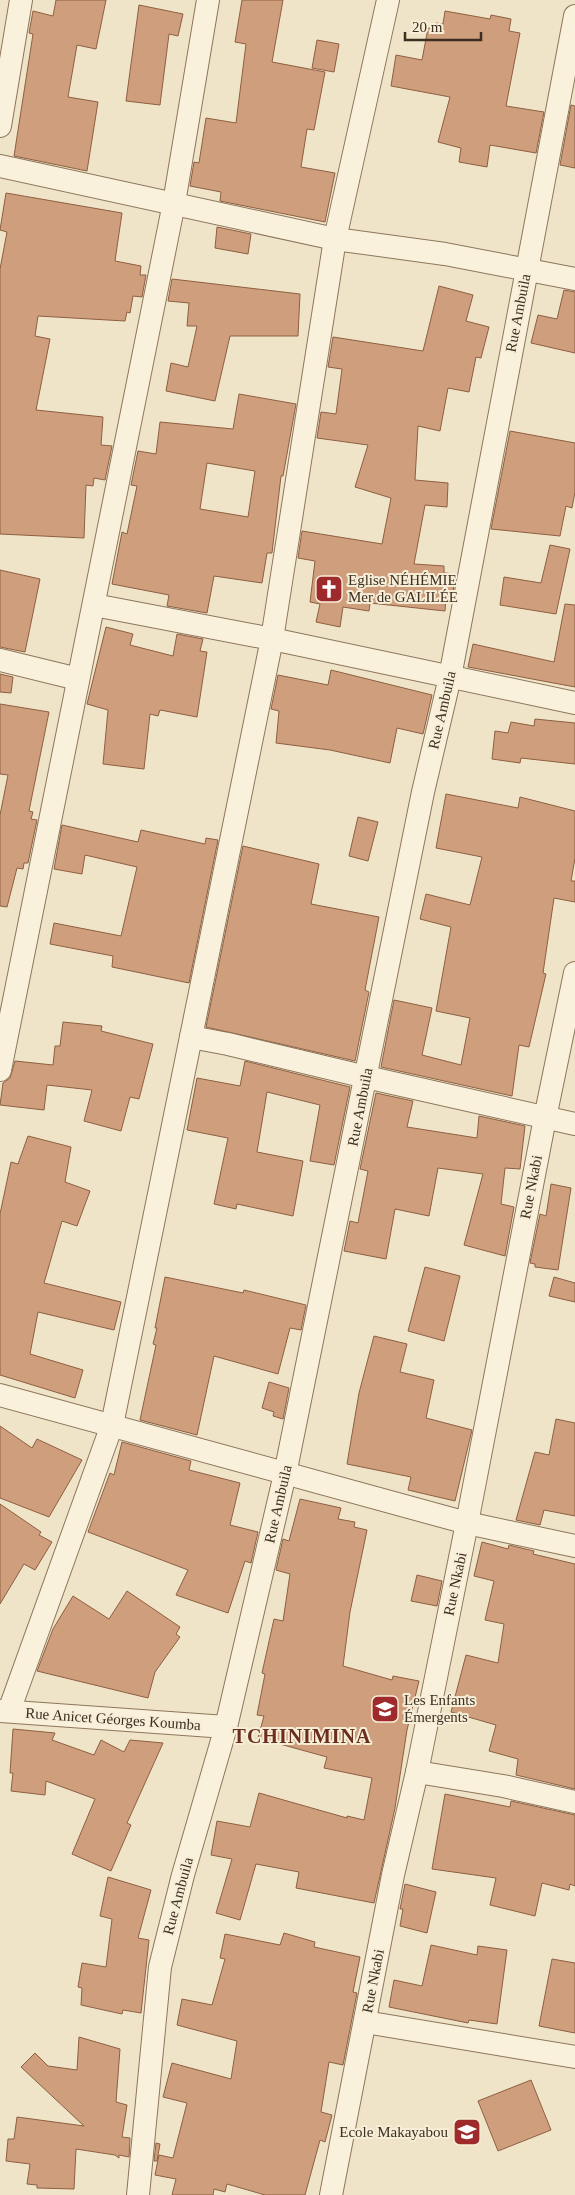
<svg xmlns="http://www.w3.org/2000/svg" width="575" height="2195" font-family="Georgia,serif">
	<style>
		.building { fill: #cf9f7d; stroke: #8d5f41; fill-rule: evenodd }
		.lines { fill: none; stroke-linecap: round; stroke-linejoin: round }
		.street-casing { stroke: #8d765c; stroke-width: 24 }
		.street { stroke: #faf1dc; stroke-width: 22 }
		.labels { text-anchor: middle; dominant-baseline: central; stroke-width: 4; stroke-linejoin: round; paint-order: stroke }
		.street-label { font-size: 15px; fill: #3d2e20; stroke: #f7eed8 }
		.poi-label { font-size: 15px; fill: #3d2e20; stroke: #f7eed8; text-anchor: start }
		.district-label { font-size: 20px; font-weight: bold; letter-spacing: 1px; fill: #6b2e1e; stroke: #f7eed8 }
	</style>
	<rect width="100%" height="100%" fill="#f0e4c8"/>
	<g class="building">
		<path d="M56,0H106L96,49L77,45L68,97L98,102L87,171L14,156L33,34L29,33L33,11L53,16Z"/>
		<path d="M242,0H283L272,62L325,72L314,130L307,129L301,167L335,173L325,222L220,201L221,192L190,186L194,162L199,163L206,118L236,123L246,44L235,42Z"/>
		<path d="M139,5L183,14L178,36L169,34L160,105L126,101Z"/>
		<path d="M445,11L490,19L491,15L511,19L509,31L520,33L506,106L544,112L536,153L490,145L487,167L459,162L461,148L438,142L450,97L391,86L396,55L422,60L428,28H435L436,23L443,24Z"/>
		<path d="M317,40L339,44L334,72L312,68Z"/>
		<path d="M571,105L575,106V168L560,165Z"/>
		<path d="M6,193L122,213L115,261L141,266L140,275H146L142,297L133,296L130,313L127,312L125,321L38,316L35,336L50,339L36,410L103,417L101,445L112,446L105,480L94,478L93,486L86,485L84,538L0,534V269L7,232L0,230Z"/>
		<path d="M217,227L251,234L248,254L215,248Z"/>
		<path d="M172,279L300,294L298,336H230L215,401L166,391L171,363L188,367L197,326H187L189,303L168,301Z"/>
		<path d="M439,286L473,295L466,321L489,327L481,358L476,357L469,392L448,388L440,431L418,426L415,480L448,483L447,507L425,505L414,564L444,566V573L456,574L452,597L446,596L445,611L370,603L369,611L343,607L340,627L316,622L320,604L310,602L315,561L298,558L302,531L382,544L391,498L355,487L368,445L317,438L321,412L336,414L342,369L328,367L333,337L423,351Z"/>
		<path d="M564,290L575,292V353L531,343L538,315L557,319Z"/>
		<path d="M239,394L296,404L283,476H281L272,553H267L262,583L214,576L207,613L167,606L169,595L112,584L122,532L127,534L137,486L131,485L138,451L156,454L160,422L233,429ZM207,463L255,471L248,517L200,509Z"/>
		<path d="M510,431L575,443V492L572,508L566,506L560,536L491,529Z"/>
		<path d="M550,545L570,549L556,614L500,605L504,577L541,583Z"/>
		<path d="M0,570L40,579L25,652L0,647Z"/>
		<path d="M565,604L575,605V687L468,667L473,644L554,662Z"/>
		<path d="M106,627L133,634L130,645L173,656L177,634L203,639L200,651L207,652L197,717L160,710L158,716L150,714L144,769L103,764L108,710L87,704Z"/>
		<path d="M331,670L432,695L423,734L397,728L390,763L330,750L276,743L279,711L271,709L278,675L328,685Z"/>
		<path d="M0,674L13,677L11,693L0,692Z"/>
		<path d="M0,704L49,712L29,811L33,812L31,819L37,820L28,863H24L23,869L17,868L7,907L0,906V815L8,775L0,774Z"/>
		<path d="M535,719L575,723V764L521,758L520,763L492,759L495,731L508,733L511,722L534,726Z"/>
		<path d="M446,794L518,808L520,797L575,811V858L571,881H575V902L554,898L543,973L546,974L529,1047L519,1045L512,1096L381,1067L394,1000L432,1008L422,1055L461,1065L470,1018L436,1011L451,927L420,919L426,894L470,905L482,857L436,848Z"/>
		<path d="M358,817L378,822L368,861L349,856Z"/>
		<path d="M62,825L138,842L141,830L205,844L206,838L218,840L189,983L112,967L113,956L50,944L54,923L121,936L137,867L85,855L82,874L54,869Z"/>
		<path d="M243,846L319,864L311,904L379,917L365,990L369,992L355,1061L206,1027Z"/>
		<path d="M63,1022L102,1026L101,1031L153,1044L139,1099L130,1097L121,1131L84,1121L92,1090L47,1085L44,1110L0,1105L3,1083L10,1078L15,1061L53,1065L55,1046H60Z"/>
		<path d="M245,1061L350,1087L334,1165L310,1161L320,1105L267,1092L257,1152L303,1161L293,1216L237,1204L236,1209L214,1204L228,1138L187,1130L197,1078L240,1086Z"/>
		<path d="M376,1093L413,1101L407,1127L477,1138L479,1116L525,1126L520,1169L505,1168L501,1204L514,1207L505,1256L464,1245L483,1174L438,1168L429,1216L395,1209L386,1259L344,1251L350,1221L358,1223L368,1171L360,1169Z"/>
		<path d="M28,1136L71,1147L65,1182L90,1191L77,1226L62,1221L44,1283L121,1302L114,1330L38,1312L30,1354L83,1370L75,1398L0,1375V1214L11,1162L18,1164Z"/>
		<path d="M551,1184L571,1188L558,1270L535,1267V1264L530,1263L540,1214L546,1216Z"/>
		<path d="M425,1267L460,1276L444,1341L408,1331Z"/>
		<path d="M165,1277L243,1293L244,1290L306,1305L301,1330L290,1328L278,1374L214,1356L197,1435L140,1420L156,1345L153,1344L157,1328H155Z"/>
		<path d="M554,1277L575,1283V1302L549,1296Z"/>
		<path d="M374,1336L407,1344L400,1372L434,1380L426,1418L472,1430L455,1501L408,1490L411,1477L347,1464L359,1393Z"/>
		<path d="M269,1382L289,1388L283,1419L273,1416L274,1412L262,1408Z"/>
		<path d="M556,1419L575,1423V1516L544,1510L540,1525L516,1520L535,1452L549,1455Z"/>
		<path d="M0,1426L32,1448L37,1439L82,1460L49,1517L0,1498Z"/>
		<path d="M122,1442L191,1461L189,1470L240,1483L230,1525L258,1532L251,1563L245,1561L228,1613L176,1595L188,1570L88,1532L110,1473L114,1475Z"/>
		<path d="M300,1499L341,1508L338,1519L355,1522L354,1527L367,1530L350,1612L343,1666L392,1680L393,1676L419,1681L407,1730L395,1808L374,1903L296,1888L299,1872L256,1864L240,1920L216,1913L232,1859L211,1855L217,1821L250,1827L259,1793L347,1818V1816L364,1820L372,1778L324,1768L327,1757L258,1738L264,1716L257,1715L265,1674L262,1673L274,1619L283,1621L290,1574L276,1570L283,1539L289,1541Z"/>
		<path d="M0,1504L41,1532L39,1535L52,1542L35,1570L24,1564L0,1604Z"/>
		<path d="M482,1542L508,1549L509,1545L534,1551L533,1554L575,1564V1789L516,1775L518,1759L489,1751L496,1725L451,1712L466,1655L498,1663L504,1624L485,1620L494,1581L474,1576Z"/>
		<path d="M417,1575L442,1581L437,1606L411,1601Z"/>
		<path d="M127,1591L180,1627L176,1634L180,1637L155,1672L148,1698L37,1671L53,1629L73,1596L109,1619Z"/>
		<path d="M13,1729L55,1733L52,1740L94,1755L101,1740L124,1752L130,1740L163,1743L127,1823L131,1825L111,1871L72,1854L95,1799L46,1781L45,1795L11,1791L13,1773H10Z"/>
		<path d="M445,1794L510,1807L511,1801L575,1815V1886L570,1884L569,1890L542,1883L535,1916L490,1905L496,1878L432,1869Z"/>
		<path d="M108,1877L151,1890L138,1938L149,1940L141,2013L123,2010L122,2014L81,2005L82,1988L78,1987L82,1963L106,1967L112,1919L100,1916Z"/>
		<path d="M405,1884L436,1892L427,1933L400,1926L403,1909H400Z"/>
		<path d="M284,1933L315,1942L314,1947L360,1957L353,1992L357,1993L343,2065L329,2062L321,2112L332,2115L325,2142L320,2140L305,2195H265L227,2184L225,2192L214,2189L213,2195H172L176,2179L155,2175L159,2155L173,2158L187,2103L163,2097L172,2063L231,2079L237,2041L177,2025L182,1999L212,2005L225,1959L220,1958L225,1934L280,1945Z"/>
		<path d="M431,1945L477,1955L478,1946L507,1950L497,2024L469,2020L468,2023L389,2007L394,1980L422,1986Z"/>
		<path d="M552,1959L575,1963V2033L539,2026Z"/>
		<path d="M79,2037L120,2049L116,2102L127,2105L122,2137L130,2138L129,2157L119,2155V2158L115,2155L76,2149L74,2189L37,2188V2185L27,2184L30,2164L6,2161L8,2139H14L17,2117L84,2126L21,2067L35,2053L48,2066L77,2070Z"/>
		<path d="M531,2080L551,2130L498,2151L478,2101Z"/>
		<path d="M156,2143L160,2144L157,2161H154Z"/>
	</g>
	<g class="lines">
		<defs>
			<g id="street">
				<path d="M0,126L21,0"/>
				<path d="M0,166L335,239L445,254L575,279"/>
				<path d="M94,605L272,639L575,703"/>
				<path d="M0,660L78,679"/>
				<path d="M191,1037L228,1044L366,1077L575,1124"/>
				<path d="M0,1070L174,203L208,0"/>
				<path d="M0,1395L467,1523L575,1546"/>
				<path d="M0,1711L226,1727"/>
				<path d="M9,1711L112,1425L272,639L335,239L388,0"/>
				<path d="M417,1772L503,1786L575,1802"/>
				<path d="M365,2022L575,2057"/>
				<path d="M138,2195L160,1967L183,1875L226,1727L285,1474L423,792L450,677L575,16"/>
				<path d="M331,2195L393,1875L417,1772L467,1523L545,1118L575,973"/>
			</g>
		</defs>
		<use href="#street" class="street-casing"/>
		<use href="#street" class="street"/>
	</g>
	<defs>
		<symbol id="church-square" viewBox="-11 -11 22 22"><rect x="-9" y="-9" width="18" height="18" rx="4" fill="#9e2a2b" stroke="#f7eed8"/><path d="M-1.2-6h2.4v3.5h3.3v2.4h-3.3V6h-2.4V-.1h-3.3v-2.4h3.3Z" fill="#fff"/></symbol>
		<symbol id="school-square" viewBox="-11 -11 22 22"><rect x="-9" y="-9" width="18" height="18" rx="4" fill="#9e2a2b" stroke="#f7eed8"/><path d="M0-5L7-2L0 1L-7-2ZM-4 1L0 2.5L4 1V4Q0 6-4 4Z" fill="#fff"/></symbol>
	</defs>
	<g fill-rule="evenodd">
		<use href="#church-square" x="313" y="573" width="32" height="32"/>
		<use href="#school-square" x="369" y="1693" width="32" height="32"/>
		<use href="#school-square" x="451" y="2116" width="32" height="32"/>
	</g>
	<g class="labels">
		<g class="street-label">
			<text transform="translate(518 313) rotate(-79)">Rue Ambuila</text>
			<text transform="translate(442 710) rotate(-77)">Rue Ambuila</text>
			<text transform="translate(360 1107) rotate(-79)">Rue Ambuila</text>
			<text transform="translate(531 1187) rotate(-79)">Rue Nkabi</text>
			<text transform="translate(278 1504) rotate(-77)">Rue Ambuila</text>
			<text transform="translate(455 1584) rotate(-78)">Rue Nkabi</text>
			<text transform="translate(113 1719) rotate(4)">Rue Anicet Géorges Koumba</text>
			<text transform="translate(178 1896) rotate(-75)">Rue Ambuila</text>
			<text transform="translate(373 1981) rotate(-79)">Rue Nkabi</text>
		</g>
		<g class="poi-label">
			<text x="348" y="580">Eglise NÉHÉMIE<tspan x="348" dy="17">Mer de GALILÉE</tspan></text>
			<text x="404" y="1700">Les Enfants<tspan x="404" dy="17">Émergents</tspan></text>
			<text x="448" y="2132" text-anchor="end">Ecole Makayabou</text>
		</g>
		<g class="district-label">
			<text x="302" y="1736">TCHINIMINA</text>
		</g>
	</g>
	<path d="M405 32v8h76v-8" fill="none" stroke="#3d2e20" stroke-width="2.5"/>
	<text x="412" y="32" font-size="15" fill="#3d2e20" stroke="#f7eed8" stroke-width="4" paint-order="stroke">20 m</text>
</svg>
